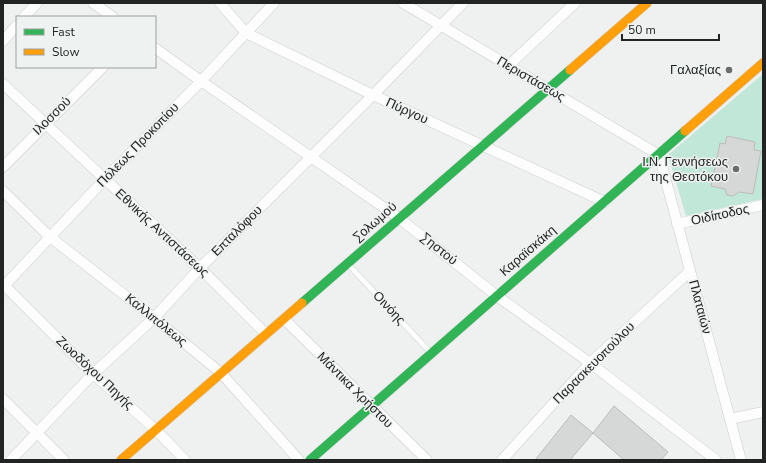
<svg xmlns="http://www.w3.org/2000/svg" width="766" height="463" font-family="'Nunito Sans',sans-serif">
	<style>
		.green { fill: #c1e7d8 }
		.building { fill: #d6d7d7; stroke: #bcbcbb }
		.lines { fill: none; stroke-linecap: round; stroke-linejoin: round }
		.lane-casing { stroke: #cbcdcc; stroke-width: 6 }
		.street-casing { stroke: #cbcdcc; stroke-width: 11 }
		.fast-casing { stroke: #cbcdcc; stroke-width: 10 }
		.slow-casing { stroke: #cbcdcc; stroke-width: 10 }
		.lane { stroke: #fdfdfd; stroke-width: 5 }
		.street { stroke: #fdfdfd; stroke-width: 10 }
		.fast { stroke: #30b455; stroke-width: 9 }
		.slow { stroke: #ff9f0a; stroke-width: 9 }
		.poi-dot { fill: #6a6c6b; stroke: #eef2f0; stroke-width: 1.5 }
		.labels { text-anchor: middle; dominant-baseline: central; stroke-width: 3; stroke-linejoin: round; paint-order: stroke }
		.poi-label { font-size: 13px; fill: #222423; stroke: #eef2f0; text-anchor: end }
		.street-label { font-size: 13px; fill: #222423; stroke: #eef2f0 }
	</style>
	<rect width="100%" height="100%" fill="#eff1f0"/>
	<path class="green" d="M763,74V199L686,216L668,155Z"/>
	<g class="building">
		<path d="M727,136L755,142L754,150L761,151L753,194L739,192L733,196L727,195L725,189L711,186L720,143L725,144Z"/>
		<path d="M614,406L668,452L661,460H624L593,433Z"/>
		<path d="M571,415L593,433L570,460H535Z"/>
	</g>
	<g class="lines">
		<defs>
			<path id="lane" d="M348,264L430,352"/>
			<g id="street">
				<path d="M93,3L113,17"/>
				<path d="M220,3L246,33L373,95L605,202"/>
				<path d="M403,3L659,155L741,460"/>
				<path d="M24,17L37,3"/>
				<path d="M3,41L17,25"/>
				<path d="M155,48L201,81L399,218L497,296L590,363L716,460"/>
				<path d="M508,66L575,3"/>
				<path d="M3,84L200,268L266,334"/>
				<path d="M3,167L103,67"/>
				<path d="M3,191L50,237L154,318L221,373L299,460"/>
				<path d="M677,224L763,205"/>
				<path d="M5,286L93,374L156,430L185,460"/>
				<path d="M3,287L104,180L201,81L274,3"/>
				<path d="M284,319L427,460"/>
				<path d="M3,399L64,460"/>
				<path d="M730,419L763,412"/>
				<path d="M11,460L93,374L154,318L200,268L373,95L463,3"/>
				<path d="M502,460L590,363L690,271"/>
			</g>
			<g id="fast">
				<path d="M302,303L570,70"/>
				<path d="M310,460L685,131"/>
			</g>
			<g id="slow">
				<path d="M570,70L647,3"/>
				<path d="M685,131L763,63"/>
				<path d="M121,460L302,303"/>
			</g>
		</defs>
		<use href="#lane" class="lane-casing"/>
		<use href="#street" class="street-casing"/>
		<use href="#fast" class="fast-casing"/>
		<use href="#slow" class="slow-casing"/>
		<use href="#lane" class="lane"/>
		<use href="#street" class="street"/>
		<use href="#fast" class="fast"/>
		<use href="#slow" class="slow"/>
	</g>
	<g class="poi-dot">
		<circle cx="729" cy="70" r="4"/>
		<circle cx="736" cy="169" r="4"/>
	</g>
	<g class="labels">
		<g class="poi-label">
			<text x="721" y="70">Γαλαξίας</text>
			<text x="728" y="162">Ι.Ν. Γεννήσεως<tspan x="728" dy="15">της Θεοτόκου</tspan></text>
		</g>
		<g class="street-label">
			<text transform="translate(531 79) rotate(30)">Περιστάσεως</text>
			<text transform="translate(407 111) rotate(25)">Πύργου</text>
			<text transform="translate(52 116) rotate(-45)">Ιλοσσού</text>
			<text transform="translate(138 145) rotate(-46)">Πόλεως Προκοπίου</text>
			<text transform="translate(720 215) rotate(-12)">Οιδίποδος</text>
			<text transform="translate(375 222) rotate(-41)">Σολωμού</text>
			<text transform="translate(237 231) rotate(-45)">Επταλόφου</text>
			<text transform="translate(162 233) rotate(43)">Εθνικής Αντιστάσεως</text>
			<text transform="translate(439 249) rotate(39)">Σηστού</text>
			<text transform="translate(528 251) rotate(-41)">Καραϊσκάκη</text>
			<text transform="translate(700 307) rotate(75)">Πλαταιών</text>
			<text transform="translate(389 308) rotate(47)">Οινόης</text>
			<text transform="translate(156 320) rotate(39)">Καλλιπόλεως</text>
			<text transform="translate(594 363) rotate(-45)">Παρασκευοπούλου</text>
			<text transform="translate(95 373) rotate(43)">Ζωοδόχου Πηγής</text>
			<text transform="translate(355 390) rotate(45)">Μάντικα Χρήστου</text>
		</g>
	</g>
	<rect width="766" height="463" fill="none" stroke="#222423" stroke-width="8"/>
	<rect x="16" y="16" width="140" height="52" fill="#eef2f0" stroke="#9ca09e"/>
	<rect x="24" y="29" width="20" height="6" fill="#30b455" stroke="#9ca09e"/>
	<text x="52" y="36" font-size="12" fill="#222423">Fast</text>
	<rect x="24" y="49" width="20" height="6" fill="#ff9f0a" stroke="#9ca09e"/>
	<text x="52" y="56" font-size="12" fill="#222423">Slow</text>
	<path d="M622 34v6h97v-6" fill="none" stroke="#222423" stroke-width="2"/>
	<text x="628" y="34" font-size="12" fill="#222423" stroke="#eef2f0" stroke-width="3" paint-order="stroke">50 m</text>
</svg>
